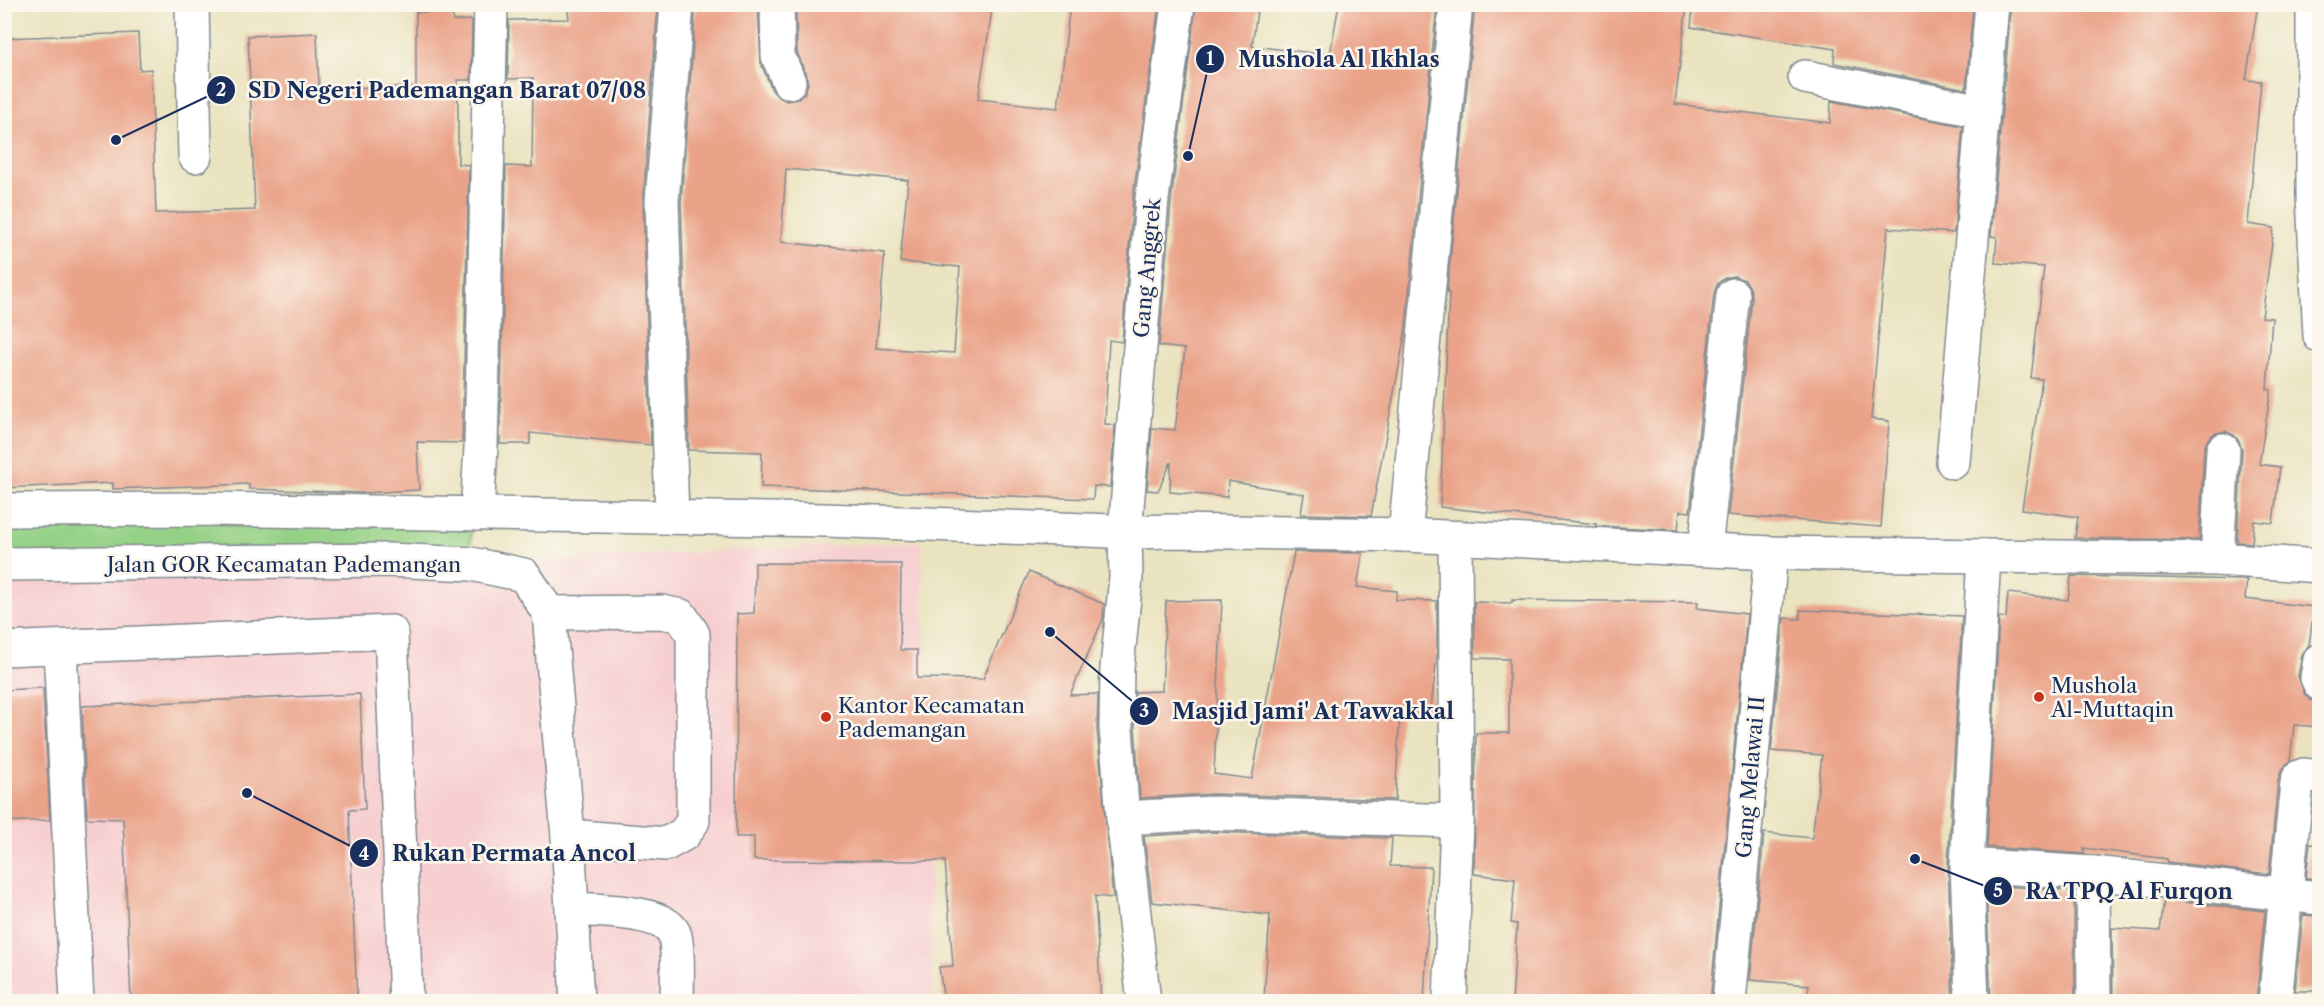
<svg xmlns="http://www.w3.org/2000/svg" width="2324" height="1006" font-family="'Libre Caslon Text',serif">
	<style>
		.built { fill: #f7cfd0 }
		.green { fill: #94d186; stroke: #588072; stroke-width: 1.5 }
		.building { fill: #eaa389; fill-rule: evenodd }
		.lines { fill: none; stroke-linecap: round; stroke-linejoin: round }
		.minor-casing { stroke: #82898f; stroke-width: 36 }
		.minor { stroke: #fff; stroke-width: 33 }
		.poi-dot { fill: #c8321e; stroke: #fbf7ec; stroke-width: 2 }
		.labels { text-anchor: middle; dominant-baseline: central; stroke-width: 5; stroke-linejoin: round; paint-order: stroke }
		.street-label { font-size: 21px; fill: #1b2f5e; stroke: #fbf7ec }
		.poi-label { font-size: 21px; fill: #1b2f5e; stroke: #fbf7ec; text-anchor: start }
		.leader { fill: none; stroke: #1b2f5e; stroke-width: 2 }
		.callout-dot { fill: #1b2f5e; stroke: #fbf7ec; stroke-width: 2 }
		.mark-label { font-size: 18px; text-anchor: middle; font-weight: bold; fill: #fff }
		.callout-label { font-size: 22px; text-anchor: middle; font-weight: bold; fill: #1b2f5e; stroke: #fbf7ec; stroke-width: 5; stroke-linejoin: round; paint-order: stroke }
	</style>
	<rect width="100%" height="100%" fill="#fbf7ec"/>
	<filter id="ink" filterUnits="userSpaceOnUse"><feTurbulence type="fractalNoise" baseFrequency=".0167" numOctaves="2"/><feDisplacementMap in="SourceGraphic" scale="12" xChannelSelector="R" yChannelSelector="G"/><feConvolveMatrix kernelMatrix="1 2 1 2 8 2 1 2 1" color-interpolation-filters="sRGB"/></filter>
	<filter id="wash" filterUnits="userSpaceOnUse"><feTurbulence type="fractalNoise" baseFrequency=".008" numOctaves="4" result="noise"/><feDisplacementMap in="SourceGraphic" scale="24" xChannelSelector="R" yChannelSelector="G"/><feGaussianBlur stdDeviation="1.35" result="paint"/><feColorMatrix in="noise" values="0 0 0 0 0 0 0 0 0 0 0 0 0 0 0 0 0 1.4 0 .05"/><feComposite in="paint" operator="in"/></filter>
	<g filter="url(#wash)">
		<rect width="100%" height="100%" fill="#eae3c0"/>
		<path class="built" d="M922,542L933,1001H5L4,584Z"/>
		<path class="green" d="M5,510L472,519L470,560L5,564Z"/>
		<g id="blocks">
			<g class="building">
				<path d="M567,4H658L643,202L651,445L530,433V444H500L506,166L532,167L533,78L508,79L509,20L569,19Z"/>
				<path d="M696,4H758L761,63L772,90L778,97L787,101L797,99L804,94L808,84L806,75L797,52L796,4H993L978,99L1058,108L1070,4H1159L1133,197L1122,342L1109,340L1105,424L1115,425L1110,487L1094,486L1093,499L761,487L762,452L689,450L681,202ZM786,169L908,180L900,262L960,267L954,353L876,348L885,253L781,242Z"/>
				<path d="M1196,4H1258L1252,46L1330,55L1339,4H1437L1405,334L1371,516L1301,514L1304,494L1228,481L1227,497L1170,492L1171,462L1158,491L1147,490L1152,428L1175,430L1185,349L1159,346L1171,201Z"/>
				<path d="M1475,4H1687L1675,104L1830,123L1831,101L1963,126L1954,233L1888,228L1871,419L1889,421L1881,527L1728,515L1752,297L1750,288L1745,280L1734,276L1725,278L1718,283L1714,293L1690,512L1680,511L1678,530L1596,526V524L1440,507L1449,293H1447Z"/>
				<path d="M1693,4H1973L1966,89L1834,63L1835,49L1691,27Z"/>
				<path d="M2011,4H2258L2246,80L2261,81L2248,224L2274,228L2262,317L2272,318L2267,389L2271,390L2259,464L2280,467L2273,523L2254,521L2252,543L2237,542L2242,450L2239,441L2234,435L2225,431L2214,434L2208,439L2204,448L2199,540L2075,538L2078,517L2022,509L2042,379L2031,378L2044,267L1995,263L1997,237L1991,236Z"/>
				<path d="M416,12L453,13V21L472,20L471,80H458V164L469,165L462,443L417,442L419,490L363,493L249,489V484L113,489V483L4,488V38L138,33L140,70L151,69L156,213L255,210L248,36L317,33L319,88L416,87Z"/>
				<path d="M1294,552L1363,553L1357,587L1397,591L1396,600L1437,601V657L1430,716L1400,713L1395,800L1214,794L1140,798L1135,727V692L1162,691L1166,601L1222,600L1214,774L1252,779Z"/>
				<path d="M755,563L901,564L900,650H917V678L983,679L1029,572L1104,604L1103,619L1070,695L1098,694L1097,729L1113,898L1095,896L1101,1002H944L939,967L953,966L945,861L754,860V837H736L737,614L754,613Z"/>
				<path d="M2071,576L2247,580L2245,599L2314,607L2309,645L2302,656L2298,676L2304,693L2310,700L2319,703V727L2294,725L2290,761L2281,771L2278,781L2269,874L2167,862V859L2084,848V854L1987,847L1999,617L2006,618L2008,593L2068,600Z"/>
				<path d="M1512,600L1698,602L1697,608L1747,614L1710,1002H1512L1517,924L1511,923L1515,879L1474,874L1476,733H1509V659L1475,658L1474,602L1512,603Z"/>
				<path d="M1800,610L1962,616L1948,864L1953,1002H1807L1809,985L1750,980L1764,833L1812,838L1822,755L1771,751L1784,618L1800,619Z"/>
				<path d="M43,688L50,820L4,822V690Z"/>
				<path d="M360,694L365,809L349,810L357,1002H131L123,819L87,818L82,706Z"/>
				<path d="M1213,832L1392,838L1390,866L1431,867L1424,1002H1321L1264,998L1270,915L1152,902L1144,836Z"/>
				<path d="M2310,844L2319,845V879L2306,878Z"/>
				<path d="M1986,885L2074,891L2075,1002H1991Z"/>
				<path d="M2164,900L2265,911L2256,1002H2113L2112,928L2160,931Z"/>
				<path d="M2303,915L2319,916V991H2295Z"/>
			</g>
		</g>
	</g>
	<g filter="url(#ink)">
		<use href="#blocks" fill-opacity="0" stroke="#82898f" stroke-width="1.5"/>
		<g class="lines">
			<defs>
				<g id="minor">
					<path d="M192,4L195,156"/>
					<path d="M777,4L778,56L789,82"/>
					<path d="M1178,4L1152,199L1125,532L1126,577L1117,668L1116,728L1123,818L1213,813L1457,821"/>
					<path d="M2313,4V197L2320,336"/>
					<path d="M1805,77L1982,111"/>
					<path d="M1953,462L1992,4"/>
					<path d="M4,510L211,509L826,520L1137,532L1170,531L1405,535L1771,553L2217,559L2320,566"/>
					<path d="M477,514L481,447L491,4"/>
					<path d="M672,517L662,202L677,4"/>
					<path d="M1405,535L1456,4"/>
					<path d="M1705,549L1733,295"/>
					<path d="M2217,559L2223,450"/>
					<path d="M4,564L389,560L471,564L524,575L549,613L568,836L577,1002"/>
					<path d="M549,613L662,612L681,616L693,634V821L684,834L666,844L568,836"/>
					<path d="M60,647L77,1002"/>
					<path d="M4,649L391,632L406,1002"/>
					<path d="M2320,660L2317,678L2320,684"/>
					<path d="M1123,818L1144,1002"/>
					<path d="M1967,865L2093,873L2320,898"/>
					<path d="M2093,873L2094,1002"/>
					<path d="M573,909C596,911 669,910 675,936C679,953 677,983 677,1002"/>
					<path d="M1450,1002L1457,821L1455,538"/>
					<path d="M1729,1002L1771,553"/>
					<path d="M1972,1002L1967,865L1984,556"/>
					<path d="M2275,1002L2297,783L2299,777L2304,775L2320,777"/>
				</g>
			</defs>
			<use href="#minor" class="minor-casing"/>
			<use href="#minor" class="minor"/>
		</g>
	</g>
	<g class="poi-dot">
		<circle cx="2039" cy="697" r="6"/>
		<circle cx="826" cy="717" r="6"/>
	</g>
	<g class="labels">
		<g class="street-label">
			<text transform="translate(1147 268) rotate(-85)">Gang Anggrek</text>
			<text x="284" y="564">Jalan GOR Kecamatan Pademangan</text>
			<text transform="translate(1750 777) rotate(-85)">Gang Melawai II</text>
		</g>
		<g class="poi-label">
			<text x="2051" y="685">Mushola<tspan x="2051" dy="24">Al-Muttaqin</tspan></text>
			<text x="838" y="705">Kantor Kecamatan<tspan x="838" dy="24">Pademangan</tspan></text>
		</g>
	</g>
	<path class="leader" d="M1188 156L1210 59M116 140L221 90M1050 632L1144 711M247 793L364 853M1915 859L1998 891"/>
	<g class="callout-dot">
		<circle cx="1188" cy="156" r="6"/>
		<circle cx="116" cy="140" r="6"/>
		<circle cx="1050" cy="632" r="6"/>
		<circle cx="247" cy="793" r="6"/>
		<circle cx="1915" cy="859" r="6"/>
		<circle cx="1210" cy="59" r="15"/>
		<circle cx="221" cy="90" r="15"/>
		<circle cx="1144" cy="711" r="15"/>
		<circle cx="364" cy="853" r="15"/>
		<circle cx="1998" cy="891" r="15"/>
	</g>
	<g class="mark-label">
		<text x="1210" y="65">1</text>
		<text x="221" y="96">2</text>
		<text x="1144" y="717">3</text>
		<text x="364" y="860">4</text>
		<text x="1998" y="897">5</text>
	</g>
	<g class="callout-label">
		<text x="1339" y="67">Mushola Al Ikhlas</text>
		<text x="447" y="98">SD Negeri Pademangan Barat 07/08</text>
		<text x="1313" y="719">Masjid Jami' At Tawakkal</text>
		<text x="514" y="861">Rukan Permata Ancol</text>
		<text x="2129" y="899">RA TPQ Al Furqon</text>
	</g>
	<rect width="2324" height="1006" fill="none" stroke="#fbf7ec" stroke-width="24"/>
</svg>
